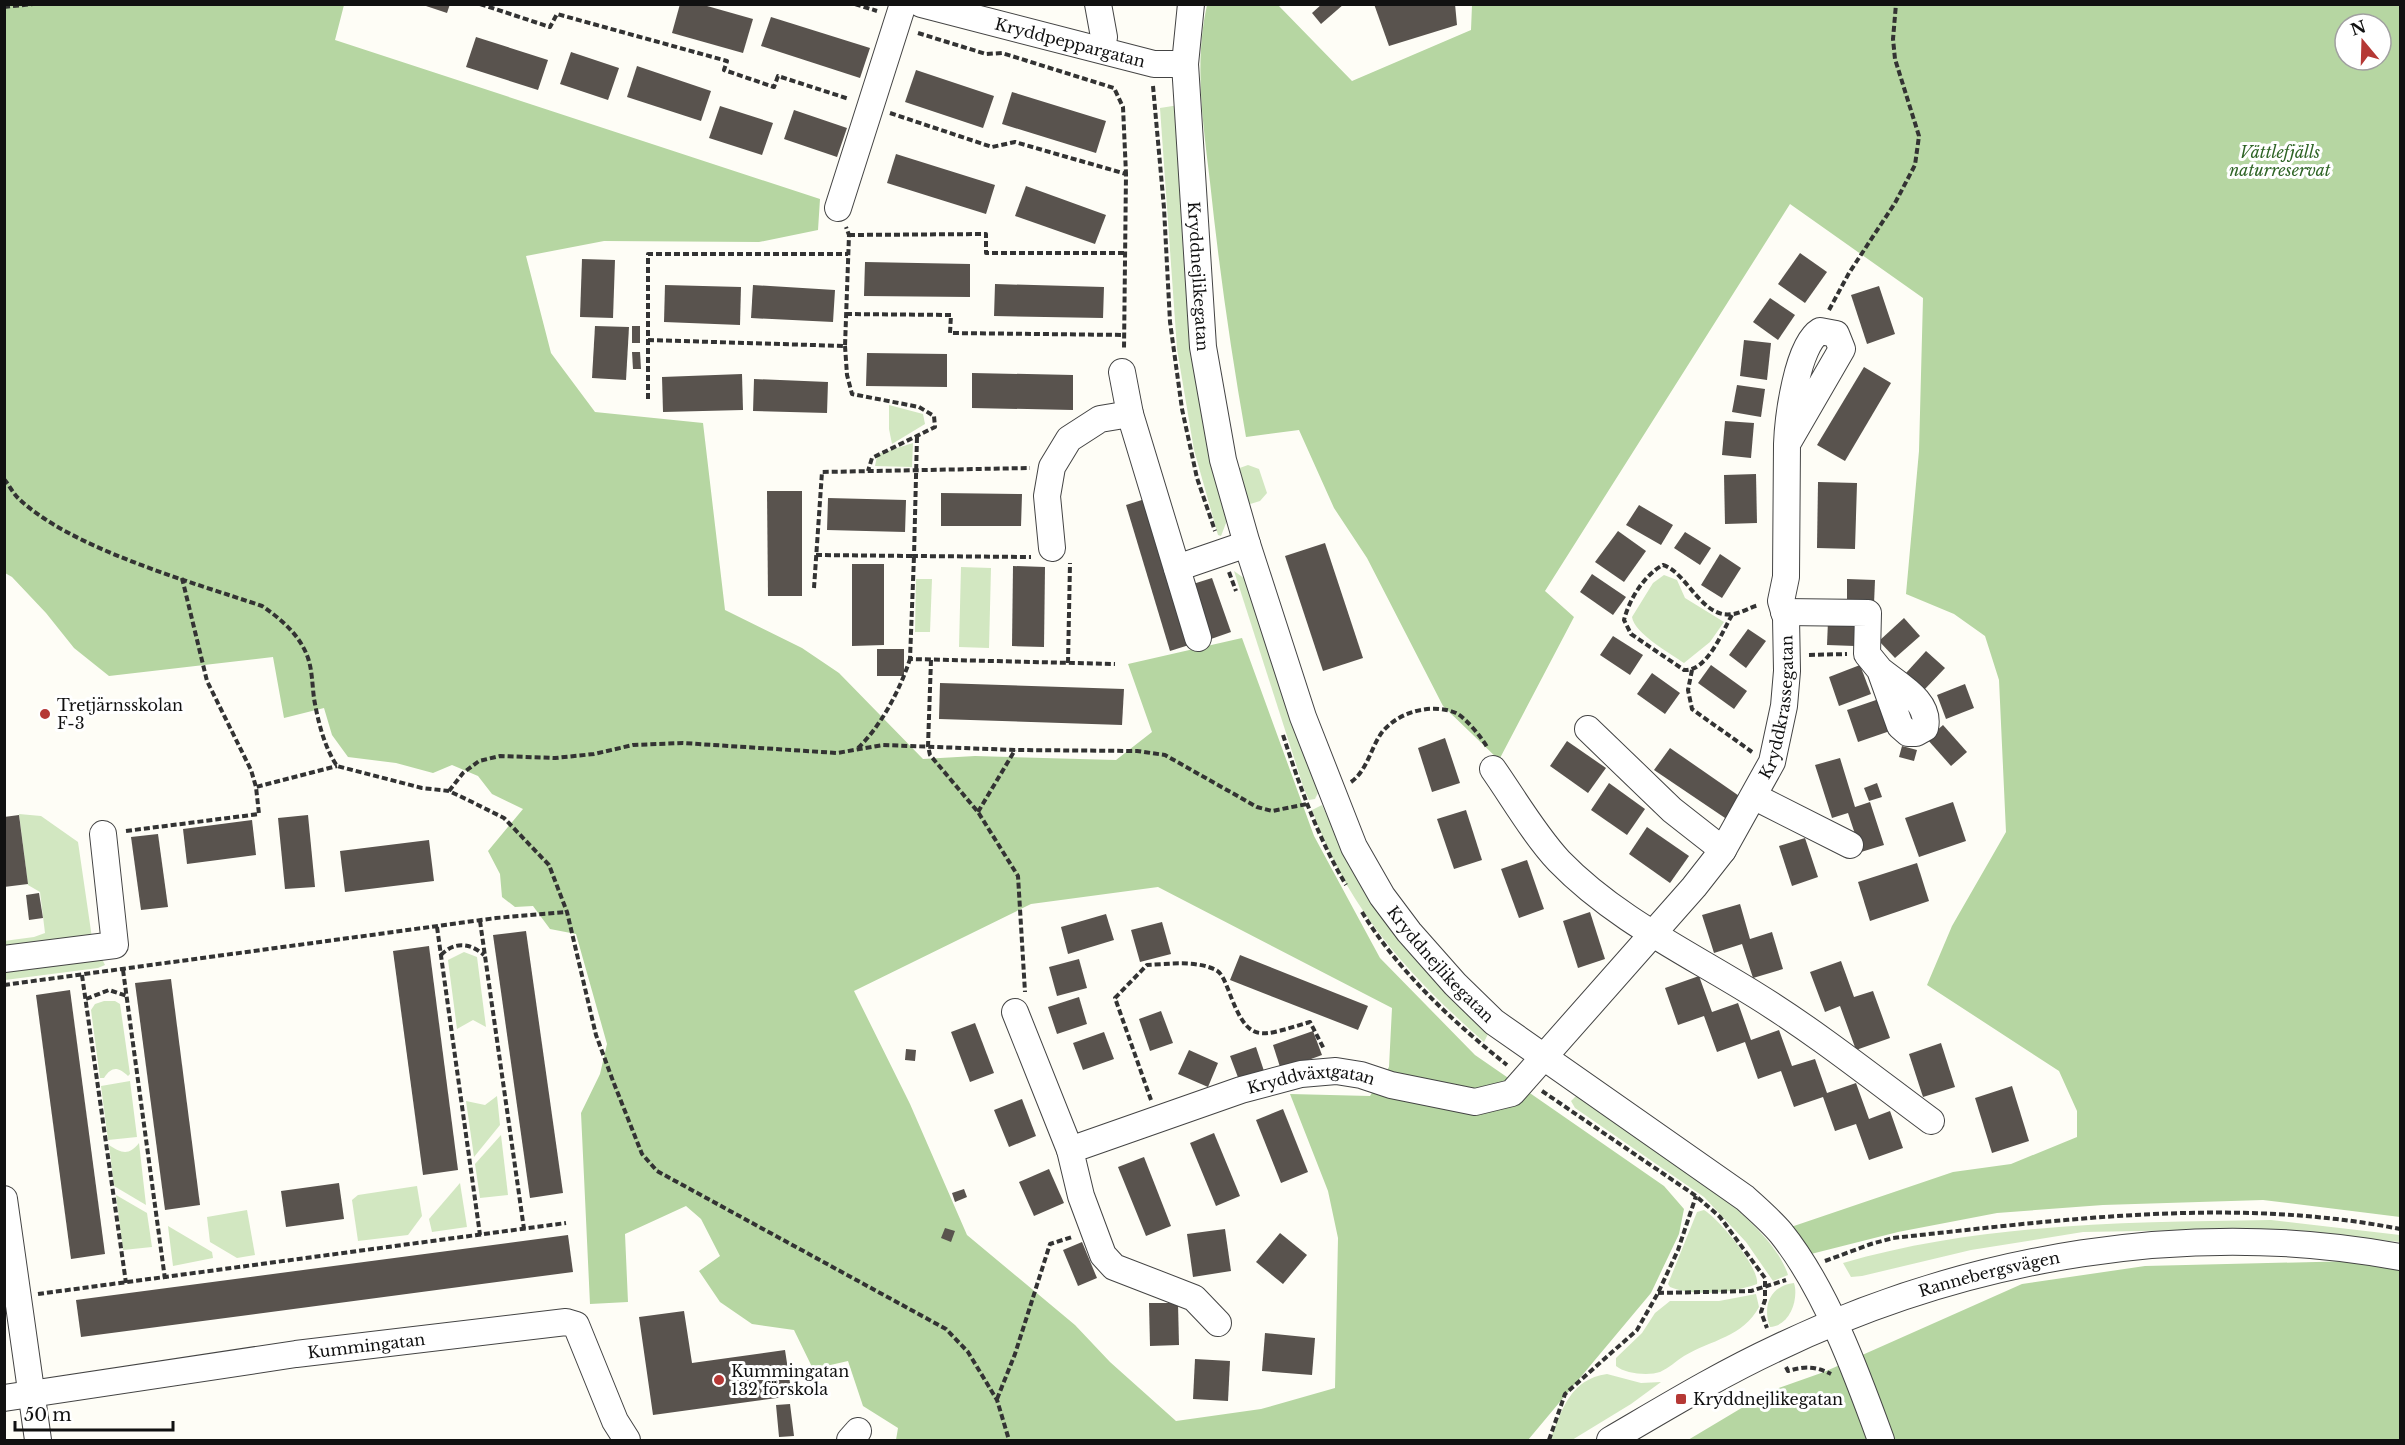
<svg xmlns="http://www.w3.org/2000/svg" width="2405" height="1445" font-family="'Libre Baskerville',serif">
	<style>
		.green { fill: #d2e7c1 }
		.forest { fill: #b6d6a2; fill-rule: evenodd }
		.building { fill: #59534e }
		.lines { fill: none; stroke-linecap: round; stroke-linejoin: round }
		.minor-casing { stroke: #444; stroke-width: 28 }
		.path { stroke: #333; stroke-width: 4; stroke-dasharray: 6 3; stroke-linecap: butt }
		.minor { stroke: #fff; stroke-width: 26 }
		.poi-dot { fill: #b53835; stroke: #fff; stroke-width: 2 }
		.labels { text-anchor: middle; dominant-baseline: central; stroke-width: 6; stroke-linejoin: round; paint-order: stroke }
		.street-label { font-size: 16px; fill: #111; stroke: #fff }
		.park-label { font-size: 16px; font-style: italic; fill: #2f6426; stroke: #fff }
		.poi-label { font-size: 16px; fill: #111; stroke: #fff; text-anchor: start }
	</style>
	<rect width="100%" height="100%" fill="#fefdf6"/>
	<g class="green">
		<path d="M1179,105L1228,518L1221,536L1218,535L1194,450L1177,349L1160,108Z"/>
		<path d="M889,405L923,414L925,424L892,444L889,429Z"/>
		<path d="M913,443L912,467L875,466L877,456L881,453Z"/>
		<path d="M1248,465L1259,469L1267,493L1260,501L1247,505L1237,469Z"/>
		<path d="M961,567L991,568L989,648L959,647Z"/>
		<path d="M1234,571L1248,581L1318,793L1315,799L1309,800L1304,789Z"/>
		<path d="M1664,575L1677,580L1685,598L1724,622L1710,642L1684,663C1671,654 1634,633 1632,617L1653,583Z"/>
		<path d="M916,579H932L930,632H915Z"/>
		<path d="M1322,805C1345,855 1371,904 1405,947C1430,978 1460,1005 1489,1032L1484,1042C1407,974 1348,909 1312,810Z"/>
		<path d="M19,814L41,816L78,842L92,938L5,951L4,941L34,937L45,933L40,892L28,885Z"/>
		<path d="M464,952L477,957L486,1027L473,1020L457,1029L448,960Z"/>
		<path d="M102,959L105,965L98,968L5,980L4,970Z"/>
		<path d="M104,1001H115L120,1004L130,1074L128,1076C118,1067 112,1066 104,1078H100L91,1010L95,1004Z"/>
		<path d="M130,1081L137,1137L108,1140L101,1086Z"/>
		<path d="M1578,1094C1632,1133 1769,1213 1788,1275L1773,1281L1746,1242L1704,1197L1575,1108L1571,1101Z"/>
		<path d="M497,1096L500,1125L474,1157L466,1101L485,1105Z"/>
		<path d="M501,1135L508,1195L480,1198L475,1164Z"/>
		<path d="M139,1143L146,1205L114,1186L109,1145C121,1153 129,1156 139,1143Z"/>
		<path d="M460,1183L467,1227L432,1232L429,1219Z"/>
		<path d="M417,1186L422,1216L408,1235L358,1241L352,1200L358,1195Z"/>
		<path d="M116,1195L147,1213L152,1247L123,1250Z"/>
		<path d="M247,1210L255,1255L237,1258L210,1242L207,1217Z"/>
		<path d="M1704,1210C1718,1218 1760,1268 1757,1284C1732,1293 1696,1297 1670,1287L1668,1284L1697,1212Z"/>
		<path d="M2271,1220L2400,1235V1242L2257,1229L2083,1232L1971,1250L1862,1276L1851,1277L1843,1263C1980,1223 2129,1222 2271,1220Z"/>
		<path d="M168,1226L212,1252L213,1258L173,1266Z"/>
		<path d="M1794,1283C1799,1299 1790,1326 1770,1327C1762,1306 1770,1286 1794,1283Z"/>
		<path d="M1756,1294L1759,1307C1743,1337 1711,1340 1684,1356C1676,1361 1669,1368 1660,1372C1649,1376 1625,1374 1616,1366V1358L1642,1333L1655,1313L1670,1301H1719Z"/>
		<path d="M1607,1374L1641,1383L1661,1382L1631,1404L1572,1440H1550C1562,1410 1570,1379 1607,1374Z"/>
	</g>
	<g class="forest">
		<path d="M4,5H344L335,40L820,199L818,230L759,242L604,241L526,256L551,353L595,412L703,423L725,610L802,648L839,673L923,759L975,756L1116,760L1152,732L1128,664L1242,638L1314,836L1380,958L1475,1055L1664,1186L1684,1209L1679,1234L1651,1293L1528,1440H896L898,1428L863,1406L848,1361L813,1369L794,1330L752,1324L720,1302L699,1271L720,1256L701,1219L686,1206L625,1234L628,1302L590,1304L581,1113L600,1074L607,1044L576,934L550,929L533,906L515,907L502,897L500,874L488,851L523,809L492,794L478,776L452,765L433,773L396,763L348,757L332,735L324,708L284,718L273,657L109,676L74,648L46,613L12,577L5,573ZM1158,887L1392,1008L1389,1067L1370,1096L1290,1094L1328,1191L1338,1238L1335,1388L1261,1409L1176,1421L1110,1362L1075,1325L967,1235L910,1104L854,991L1031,904Z"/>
		<path d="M1207,5H1278L1352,81L1471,30L1472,5H2400V1217L2263,1200L2103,1205L1997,1213L1898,1232L1811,1254L1788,1228L1953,1172L2011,1164L2077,1137V1111L2059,1071L1927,985L1952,926L2006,832L1999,680L1985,636L1954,614L1906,594L1919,451L1923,298L1790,204L1545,591L1574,617L1499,760L1443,706L1367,558L1334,508L1299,430L1246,437C1231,352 1219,268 1210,182C1203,122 1194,64 1207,5ZM2345,24H2381V60H2345Z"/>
		<path d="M2356,1261L2400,1270V1440H1688L1770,1391L1824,1372L2022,1284L2145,1266Z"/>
	</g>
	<g class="building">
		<path d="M420,4H450L447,13Z"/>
		<path d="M680,4H700L753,19L743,53L672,33Z"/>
		<path d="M1322,4H1344L1321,24L1312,13Z"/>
		<path d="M1374,4H1455L1457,25L1389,46Z"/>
		<path d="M771,17L870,48L860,78L761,46Z"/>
		<path d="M476,37L548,60L538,90L466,67Z"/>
		<path d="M571,52L619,68L608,100L560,84Z"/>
		<path d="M637,66L711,91L701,121L627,97Z"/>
		<path d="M916,70L994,96L983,128L905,102Z"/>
		<path d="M1012,92L1106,121L1096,153L1002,124Z"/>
		<path d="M720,106L773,123L762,155L709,138Z"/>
		<path d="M794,110L847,128L837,157L784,139Z"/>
		<path d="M896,154L995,185L986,214L887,183Z"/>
		<path d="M1026,186L1106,215L1095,244L1015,216Z"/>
		<path d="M1800,253L1827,272L1805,303L1778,284Z"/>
		<path d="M582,259L615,260L613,318L580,317Z"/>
		<path d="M865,262L970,264V297L864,296Z"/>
		<path d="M995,284L1104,287L1103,318L994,316Z"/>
		<path d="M665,285L741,287L740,325L664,322Z"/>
		<path d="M753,285L835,290L833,322L751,318Z"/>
		<path d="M1879,286L1895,334L1867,344L1851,295Z"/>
		<path d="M1770,298L1795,315L1778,340L1753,322Z"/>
		<path d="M595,326L629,327L626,380L592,378Z"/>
		<rect x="632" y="326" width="8" height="17"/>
		<path d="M1744,340L1771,343L1767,380L1740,376Z"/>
		<path d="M632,352H640L641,369H633Z"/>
		<path d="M867,353L947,354V387L866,386Z"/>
		<path d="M1864,367L1891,383L1845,461L1817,445Z"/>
		<path d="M972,373L1073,375V410L972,408Z"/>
		<path d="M742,374L743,410L663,412L662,377Z"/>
		<path d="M754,379L828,382L827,413L753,411Z"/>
		<path d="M1737,385L1765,389L1761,417L1732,412Z"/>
		<path d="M1725,421L1754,423L1751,458L1722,455Z"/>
		<path d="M1756,474L1757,523L1725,524L1724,475Z"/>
		<path d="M1818,482L1857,483L1855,549L1817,548Z"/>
		<path d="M767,491H802V596H768Z"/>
		<path d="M941,493L1022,494L1021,526H941Z"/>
		<path d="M828,498L906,500L905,532L827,530Z"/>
		<path d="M1145,499L1189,645L1170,651L1126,505Z"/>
		<path d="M1639,505L1673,525L1661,545L1626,525Z"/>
		<path d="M1618,531L1646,551L1624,582L1595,562Z"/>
		<path d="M1685,532L1711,548L1700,565L1674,548Z"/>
		<path d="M1325,543L1363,658L1323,671L1285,556Z"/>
		<path d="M1720,554L1741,568L1722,598L1701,585Z"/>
		<path d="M852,564H884V645L852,646Z"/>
		<path d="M1013,566L1045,567L1044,647L1012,646Z"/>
		<path d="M1592,574L1626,597L1613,615L1580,592Z"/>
		<path d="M1212,578L1231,632L1211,639L1193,584Z"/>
		<path d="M1847,579L1875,580L1874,604L1847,602Z"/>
		<path d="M1904,618L1920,636L1895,658L1879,641Z"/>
		<path d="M1828,621H1856L1855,646L1827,645Z"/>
		<path d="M1748,629L1766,641L1746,668L1729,655Z"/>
		<path d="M1613,636L1643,655L1630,675L1600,655Z"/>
		<rect x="877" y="649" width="27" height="27"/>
		<path d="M1926,651L1945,668L1924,690L1906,673Z"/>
		<path d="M1711,665L1747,691L1734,709L1698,683Z"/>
		<path d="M1860,665L1871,694L1839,706L1829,677Z"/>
		<path d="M1652,673L1680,693L1665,714L1637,694Z"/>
		<path d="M940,683L1124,689L1122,725L939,719Z"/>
		<path d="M1965,684L1974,708L1946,719L1937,695Z"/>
		<path d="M1879,699L1890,731L1858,742L1847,710Z"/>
		<path d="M1943,725L1967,752L1951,766L1927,739Z"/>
		<path d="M1445,738L1460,783L1432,792L1418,748Z"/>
		<path d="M1567,741L1606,768L1588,793L1550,766Z"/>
		<path d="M1902,746L1917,750L1914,761L1899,757Z"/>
		<path d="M1670,748L1745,800L1731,822L1654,770Z"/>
		<path d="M1840,758L1855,807L1870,802L1884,845L1861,852L1848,813L1832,818L1815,765Z"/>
		<path d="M1609,783L1645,809L1627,835L1591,810Z"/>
		<path d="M1877,783L1882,797L1869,801L1864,788Z"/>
		<path d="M1953,802L1966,841L1919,857L1905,818Z"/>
		<path d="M1466,810L1482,860L1454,869L1437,819Z"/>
		<path d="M19,815L28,884L4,887V817Z"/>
		<path d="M308,815L315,887L285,889L278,818Z"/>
		<path d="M252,820L256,855L187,864L183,829Z"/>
		<path d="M1647,827L1689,856L1670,883L1629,854Z"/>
		<path d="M158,834L168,907L141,910L131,837Z"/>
		<path d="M1805,838L1818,877L1792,886L1779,846Z"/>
		<path d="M429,840L434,881L345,892L340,851Z"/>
		<path d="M1527,860L1544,909L1519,918L1501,869Z"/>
		<path d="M1917,863L1929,901L1870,921L1858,882Z"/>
		<path d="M39,893L43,918L29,920L26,895Z"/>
		<path d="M1740,904L1750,939L1772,932L1783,969L1753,978L1742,944L1714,953L1702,915Z"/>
		<path d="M1590,912L1605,959L1578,968L1563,921Z"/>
		<path d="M1106,914L1114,940L1068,954L1061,927Z"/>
		<path d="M1162,922L1171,954L1140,962L1131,930Z"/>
		<path d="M526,931L563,1193L530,1198L493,935Z"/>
		<path d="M429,946L458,1170L423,1175L393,951Z"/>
		<path d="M1240,955L1368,1006L1358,1030L1230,980Z"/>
		<path d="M1079,959L1087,988L1057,996L1049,967Z"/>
		<path d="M1841,961L1854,997L1873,991L1890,1038L1856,1050L1840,1006L1825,1012L1810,972Z"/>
		<path d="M1699,976L1712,1012L1738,1003L1751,1040L1779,1030L1792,1066L1815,1059L1827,1093L1856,1083L1869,1119L1890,1111L1903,1148L1869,1160L1856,1124L1835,1131L1823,1097L1794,1107L1781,1071L1758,1079L1745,1042L1717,1052L1704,1016L1678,1025L1665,988Z"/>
		<path d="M171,979L200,1205L165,1210L135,983Z"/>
		<path d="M70,990L105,1254L71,1259L36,995Z"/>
		<path d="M1079,997L1087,1024L1057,1034L1048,1007Z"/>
		<path d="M1161,1011L1173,1043L1150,1051L1139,1019Z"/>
		<path d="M975,1023L994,1073L970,1082L951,1032Z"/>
		<path d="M1313,1031L1322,1055L1281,1070L1273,1045Z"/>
		<path d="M1104,1032L1114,1059L1083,1070L1073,1043Z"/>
		<path d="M1941,1043L1955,1087L1923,1097L1909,1054Z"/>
		<path d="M1256,1047L1264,1071L1239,1080L1230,1056Z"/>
		<path d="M906,1049L916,1050L915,1061L905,1060Z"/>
		<path d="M1189,1050L1218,1063L1208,1087L1178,1074Z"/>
		<path d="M2012,1086L2029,1141L1992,1153L1975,1098Z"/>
		<path d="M1022,1099L1036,1136L1009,1147L994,1110Z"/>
		<path d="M1283,1109L1308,1172L1281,1183L1256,1120Z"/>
		<path d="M1214,1133L1240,1196L1216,1206L1190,1143Z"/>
		<path d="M1144,1157L1171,1226L1146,1236L1118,1167Z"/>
		<path d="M1049,1169L1064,1203L1034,1216L1019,1182Z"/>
		<path d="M339,1183L344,1219L286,1227L281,1191Z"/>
		<path d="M964,1189L967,1197L955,1202L952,1193Z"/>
		<path d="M945,1228L955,1231L951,1242L941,1238Z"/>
		<path d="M1225,1229L1231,1271L1193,1277L1187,1234Z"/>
		<path d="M1280,1233L1307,1255L1283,1284L1256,1262Z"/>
		<path d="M568,1235L573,1272L81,1337L76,1300Z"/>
		<path d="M1082,1242L1097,1278L1078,1286L1063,1250Z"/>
		<path d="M1149,1303H1178L1179,1345L1150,1346Z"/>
		<path d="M684,1311L692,1363L785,1350L792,1396L653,1415L639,1317Z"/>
		<path d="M1265,1333L1315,1338L1312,1375L1262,1371Z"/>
		<path d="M1195,1359L1230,1361L1228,1401L1193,1399Z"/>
		<path d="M790,1404L794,1436L779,1437L776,1405Z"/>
	</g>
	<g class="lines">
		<defs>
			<g id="minor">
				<path id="s1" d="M921,4L1154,64H1185"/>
				<path d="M1098,4L1104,37L1101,49"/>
				<path id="s2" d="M1191,4L1185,64L1203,347L1223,460L1247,544L1303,717L1354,847L1382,896L1409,932L1455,984L1494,1022L1745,1198C1757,1209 1771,1221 1781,1233C1826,1289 1857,1374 1881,1440"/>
				<path d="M838,208L903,4"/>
				<path d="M1122,372L1130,414L1198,638"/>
				<path d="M1052,548L1047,496L1052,467L1069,439L1100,419L1130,414"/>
				<path d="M1177,568L1247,544"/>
				<path d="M1784,612L1868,613L1867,654L1880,670L1900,726L1908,733H1916L1925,728C1931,701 1898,685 1880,670"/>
				<path d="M1588,729L1672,810L1723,850"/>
				<path d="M1493,769C1514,799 1534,834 1559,861C1615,919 1690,954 1757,996C1818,1034 1873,1078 1931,1121"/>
				<path d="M1755,797L1850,845"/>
				<path d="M4,959L115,945L103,834"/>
				<path d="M1015,1012L1070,1150"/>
				<path d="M4,1199L38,1440"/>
				<path id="s3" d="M1218,1323L1194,1298L1114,1267L1103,1255L1081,1196L1070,1150L1241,1090L1301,1074L1336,1071L1361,1075L1391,1085L1475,1102L1512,1093L1694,887L1723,850L1772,762L1784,706L1787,671L1786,618L1781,601L1786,577L1787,444L1842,349L1836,334L1820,331C1797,345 1788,418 1787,444"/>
				<path id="s4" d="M4,1398L296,1354L566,1322L576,1325L615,1421L627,1440"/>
				<path d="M850,1440L858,1431"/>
				<path id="s5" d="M1610,1440C1665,1408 1719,1375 1777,1348C1969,1256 2190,1218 2400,1257"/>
			</g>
		</defs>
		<use href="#minor" class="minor-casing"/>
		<g class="path">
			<path d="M480,4L550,27L557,14L727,61L724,70L774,87L778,76L849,99"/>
			<path d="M855,4L877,11"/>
			<path d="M4,7L33,4"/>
			<path d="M918,33L986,54L1002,53L1114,88L1123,107L1126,174"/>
			<path d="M1153,86L1164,208L1170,322L1182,409L1197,478L1215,531"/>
			<path d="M890,113L992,147L1015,142L1126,174L1124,349"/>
			<path d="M849,235L986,234V253H1126"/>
			<path d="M1829,310L1849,273L1895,203L1915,165L1919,136L1895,59L1893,39L1896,4"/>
			<path d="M846,314L951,315L950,333L1126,335"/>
			<path d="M648,340L845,346L849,235L846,227"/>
			<path d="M845,346L847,375L852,394L919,407L934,416L935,427L872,458L868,471"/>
			<path d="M648,399V254H848"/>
			<path d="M917,437L914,556L1031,557"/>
			<path d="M4,479C9,485 13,493 18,498C71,549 192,582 262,606C281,619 300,635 308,658C313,673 312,689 315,704C319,725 325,748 337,766L422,788L449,791L470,801L504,818L549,865L567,912L596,1035L613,1081L642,1154L657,1171L946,1329L968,1352L997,1400L1009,1440"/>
			<path d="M816,555L914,556L910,659L1115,664"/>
			<path d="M1229,572L1236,591"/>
			<path d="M182,578L207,681L251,770L256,787"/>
			<path d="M814,588L822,472L1030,468"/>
			<path d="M1732,615C1722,632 1707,672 1684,670L1631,634L1624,620C1629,600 1644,575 1663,565C1687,572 1702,620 1733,614C1742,613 1750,607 1759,605"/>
			<path d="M1809,655L1847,654"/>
			<path d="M931,660L928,746L930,755L978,812L1018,876L1025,992"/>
			<path d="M1068,663L1070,563"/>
			<path d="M1692,670L1688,690L1692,709L1752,752"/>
			<path d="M1283,735C1300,787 1318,838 1346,885"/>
			<path d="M858,748C881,726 900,690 910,659"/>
			<path d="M1351,782C1368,770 1371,746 1383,731C1400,711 1433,703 1456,713C1466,718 1482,738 1487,747"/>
			<path d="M449,791L463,773L479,761L500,756L555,758L594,754L633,745L683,743L837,753L883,745L1015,750L1137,751L1165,755L1257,807L1272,811L1307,804"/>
			<path d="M978,812L1015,750"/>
			<path d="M126,831L259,814L256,787L337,766"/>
			<path d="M1362,912C1398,971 1453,1022 1507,1065"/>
			<path d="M480,921L524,1229"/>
			<path d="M437,927L480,1235"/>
			<path d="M441,955C455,941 470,943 484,955"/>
			<path d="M123,970L165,1279"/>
			<path d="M82,975L126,1283"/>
			<path d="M4,985L496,918L567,912"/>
			<path d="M86,999L109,990L127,996"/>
			<path d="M1542,1091L1696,1196L1720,1217L1765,1278V1300L1761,1312L1767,1328"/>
			<path d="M1151,1100L1115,998L1147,965C1168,964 1196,960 1216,970C1222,973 1225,982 1228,989C1249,1046 1258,1037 1310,1022L1324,1049"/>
			<path d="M1825,1261L1871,1244L1893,1238C2060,1220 2234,1196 2400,1229"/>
			<path d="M1658,1293L1751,1291L1786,1280"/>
			<path d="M38,1294L566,1223"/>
			<path d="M1786,1367L1788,1371C1805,1366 1815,1366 1831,1374"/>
			<path d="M997,1399L1015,1354L1050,1244L1072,1237"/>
			<path d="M1549,1440L1565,1394L1637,1330L1658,1293L1678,1250L1696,1196"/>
		</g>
		<use href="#minor" class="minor"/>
	</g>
	<g class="poi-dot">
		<circle cx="45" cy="714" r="6"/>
		<circle cx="719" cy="1380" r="6"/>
		<rect x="1675" y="1393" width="12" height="12" rx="3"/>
	</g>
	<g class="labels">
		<g class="street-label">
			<text stroke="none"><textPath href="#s1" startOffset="154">Kryddpeppargatan</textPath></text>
			<text stroke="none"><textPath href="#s2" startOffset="273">Kryddnejlikegatan</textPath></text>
			<text stroke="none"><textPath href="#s3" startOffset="1184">Kryddkrassegatan</textPath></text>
			<text stroke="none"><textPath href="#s2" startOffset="1014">Kryddnejlikegatan</textPath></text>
			<text stroke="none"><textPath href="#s3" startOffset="500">Kryddväxtgatan</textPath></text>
			<text stroke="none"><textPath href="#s5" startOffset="416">Rannebergsvägen</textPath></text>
			<text stroke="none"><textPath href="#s4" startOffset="366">Kummingatan</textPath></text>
		</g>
		<g class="park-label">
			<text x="2280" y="152">Vättlefjälls<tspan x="2280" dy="18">naturreservat</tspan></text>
		</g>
		<g class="poi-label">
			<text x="57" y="705">Tretjärnsskolan<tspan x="57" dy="18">F-3</tspan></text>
			<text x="731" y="1371">Kummingatan<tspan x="731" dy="18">132 förskola</tspan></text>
			<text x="1693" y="1399">Kryddnejlikegatan</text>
		</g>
	</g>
	<rect width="2405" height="1445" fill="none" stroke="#111111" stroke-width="12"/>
	<g transform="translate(2363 42) rotate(341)"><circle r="28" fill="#ffffff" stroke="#a0a0a0" stroke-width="1.5"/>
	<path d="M0-4.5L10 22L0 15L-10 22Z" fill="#b53835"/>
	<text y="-9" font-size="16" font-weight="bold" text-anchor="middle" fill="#111111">N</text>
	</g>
	<path d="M15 1421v9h158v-9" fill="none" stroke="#111111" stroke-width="3"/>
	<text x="24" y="1421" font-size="18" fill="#111111" stroke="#ffffff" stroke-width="4.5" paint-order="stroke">50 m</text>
</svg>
